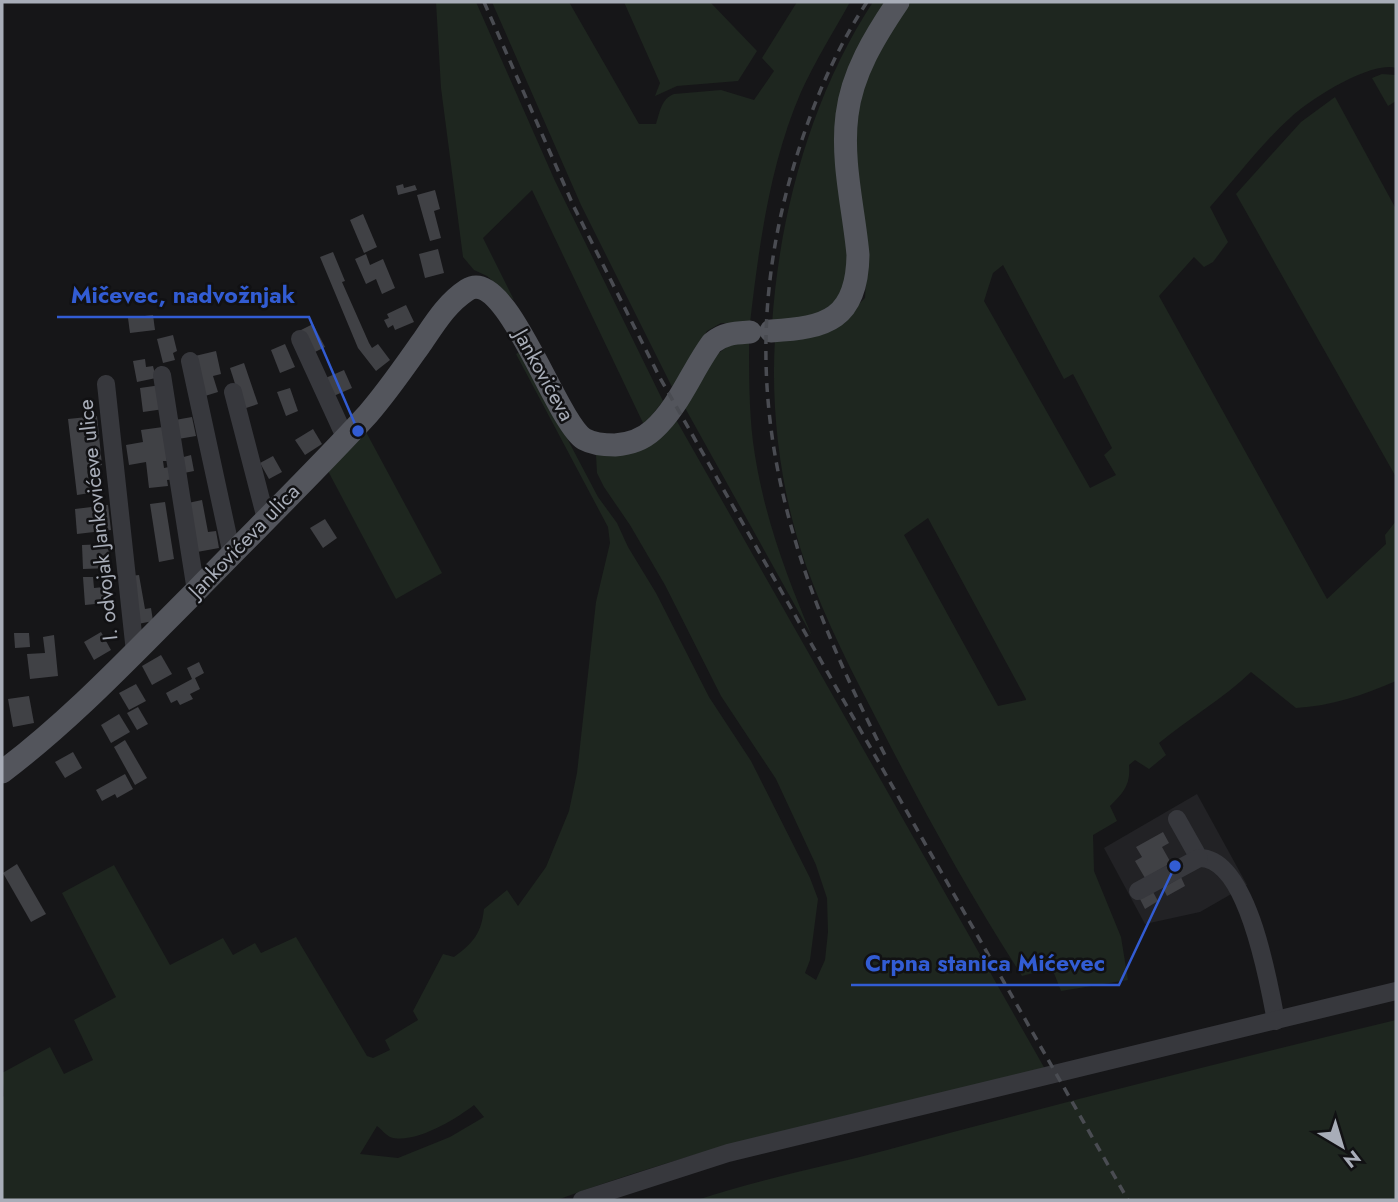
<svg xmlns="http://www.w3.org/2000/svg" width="1398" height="1202" font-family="Jost,sans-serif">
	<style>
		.built { fill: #222225 }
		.green { fill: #1e261f; fill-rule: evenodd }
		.building { fill: #404145 }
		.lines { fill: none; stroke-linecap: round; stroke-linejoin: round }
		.minor { stroke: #37383d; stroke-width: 18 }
		.major { stroke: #53555c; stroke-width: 23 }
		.rail { stroke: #4a4c52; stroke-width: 3.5; stroke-dasharray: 9 7; stroke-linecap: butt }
		.labels { text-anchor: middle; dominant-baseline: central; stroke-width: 5; stroke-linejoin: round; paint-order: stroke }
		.street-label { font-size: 21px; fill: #a8adb8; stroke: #111113 }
		.leader { fill: none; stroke: #325cd3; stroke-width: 2.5 }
		.callout-dot { fill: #325cd3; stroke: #111113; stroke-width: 2.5 }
		.callout-label { font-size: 23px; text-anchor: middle; font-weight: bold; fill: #325cd3; stroke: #111113; stroke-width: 5; stroke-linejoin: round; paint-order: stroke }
	</style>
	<rect width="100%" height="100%" fill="#161618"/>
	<path class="built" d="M1197,794L1247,885L1200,912L1145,924L1104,848Z"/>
	<g class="green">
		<path d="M436,2H476L555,181L663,401L644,425L532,190L483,238L514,300L487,276L474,270L463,257L441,88Z"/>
		<path d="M492,2H569L639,124H656C660,112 661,99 674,94L721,90L754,100L774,71L762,58L797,2H850C834,31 815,61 801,92C770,163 759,246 750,323H721L707,331L672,387L581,205Z"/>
		<path d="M624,2H710L757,51L738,81L677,86L655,96L660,83Z"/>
		<path d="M873,2H890L850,74L851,253L843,294L823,315L772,325C779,215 812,94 873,2Z"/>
		<path d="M908,2H1396V68C1372,60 1308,100 1290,118C1261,144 1236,178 1210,207L1228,242L1213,262L1204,267L1194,257L1159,296L1327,599L1386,544L1385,535L1396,521V681C1364,695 1331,706 1296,708L1251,672C1223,699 1189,718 1159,743L1166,755L1149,769L1135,760L1129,765C1131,785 1123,793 1110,806L1117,821L1093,835L1094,871L1121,937L1128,980L1061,991L1052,968L1022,976C975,903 933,828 893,751C865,696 835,642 813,584C783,509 770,419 775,339L797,340L824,334L835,328L865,298L866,281L853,125L867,71ZM1003,265L1064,379L1073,374L1112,448L1104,455L1116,475L1090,488L984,301L993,273ZM928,518L1026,699V700L998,706L904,535Z"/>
		<path d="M1382,74L1396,75V101L1388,106L1372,78Z"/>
		<path d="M1335,97L1396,209V477L1236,194L1301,122Z"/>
		<path d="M749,340C749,374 749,408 753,442C762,510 785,573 812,636L684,406L711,359L732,343Z"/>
		<path d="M521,351L598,497L617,523L628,547L656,593L709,697L751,761L810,878L818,899L810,960L805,973L816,980L825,960L828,932L827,898L816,865L776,779L721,696L665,585L630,525L604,487L597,473L596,454L674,416L1045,1069C882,1108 715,1141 557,1200H2V1098L4,1096L2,1073L50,1047L64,1074L93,1060L74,1020L116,997L62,893L114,865L170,965L223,938L233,955L255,943L261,953L296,937L367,1056L373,1058L390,1050L385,1040L418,1020L413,1011L443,954L454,957C474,942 481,934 484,909L507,890L518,906L546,867L569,811L577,773L596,602L610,543L608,527L516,354ZM474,1105L484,1117L450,1137L398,1158L360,1154L377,1126C381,1129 386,1135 390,1137C414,1145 456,1119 474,1105Z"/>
		<path d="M366,432L442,573L396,599L328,471Z"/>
		<path d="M1396,1020V1200H697C759,1179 824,1167 887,1150C1056,1104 1226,1061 1396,1020Z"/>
	</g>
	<g class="building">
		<path d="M403,184L404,188L415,185L417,190L398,195L396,186Z"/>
		<path d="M435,190L440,209L434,211L441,238L430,241L417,195Z"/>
		<path d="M363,214L377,247L364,253L350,220Z"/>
		<path d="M438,249L444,273L425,278L419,254Z"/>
		<path d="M333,252L345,281L342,282L369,343L372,348L378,344L390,360L376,371L358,348L320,257Z"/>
		<path d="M366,254L370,265L383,259L395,288L382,294L376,279L366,284L355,259Z"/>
		<path d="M406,305L414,322L395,330L393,325L388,328L384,320L389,318L387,314Z"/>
		<path d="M153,315L155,330L130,333L128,318Z"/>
		<path d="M313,324L325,347L311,354L299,331Z"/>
		<path d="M173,335L177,351L173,353L175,360L163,363L157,339Z"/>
		<path d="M285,344L295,367L280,373L271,350Z"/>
		<path d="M216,351L221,374L213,376L218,392L205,396L195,356Z"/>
		<path d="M145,359L146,367L153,366L156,378L137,382L133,361Z"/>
		<path d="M244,363L258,404L243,409L230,368Z"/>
		<path d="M344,370L352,388L329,398L321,380Z"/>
		<path d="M161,385L164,409L143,412L140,388Z"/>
		<path d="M290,388L298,411L286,416L277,392Z"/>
		<path d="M97,416L102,465L87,467L90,493L77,495L68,419Z"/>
		<path d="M192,417L196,436L178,439L175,420Z"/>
		<path d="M163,427L167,461H163L164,468L174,466L175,479L167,480L168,486L149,488L146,462L129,465L126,445L143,442L141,430Z"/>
		<path d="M313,429L322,444L305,455L295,440Z"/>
		<path d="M191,455L194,471L184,473L180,458Z"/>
		<path d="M273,456L282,472L269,479L260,463Z"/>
		<path d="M202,500L208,532L216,531L219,548L197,552L188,503Z"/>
		<path d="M165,502L174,559L159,562L150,504Z"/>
		<path d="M108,505L111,530L77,534L75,509Z"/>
		<path d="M325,519L337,538L323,548L310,528Z"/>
		<path d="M109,544L110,568L83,569L82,545Z"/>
		<path d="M139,575L145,609L151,608L153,621L138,624L130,576Z"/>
		<path d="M83,577H93L94,588L104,587L105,603L85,605Z"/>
		<path d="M101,632L111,650L94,660L84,642Z"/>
		<path d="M14,633H29L30,647L15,648Z"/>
		<path d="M54,635L58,676L30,679L27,654L45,653L43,637Z"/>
		<path d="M161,655L172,674L152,685L142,666Z"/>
		<path d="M199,662L204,673L195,678L200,689L190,694L193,699L180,705L177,700L171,703L166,693L192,679L187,668Z"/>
		<path d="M136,684L146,701L129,710L119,693Z"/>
		<path d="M29,696L34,723L13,727L8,699Z"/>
		<path d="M138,707L148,724L137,730L127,713Z"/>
		<path d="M119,714L130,732L111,743L101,725Z"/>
		<path d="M125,740L147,778L135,785L114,747Z"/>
		<path d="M73,752L82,768L65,778L55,762Z"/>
		<path d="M125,774L133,789L117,798L115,794L102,801L96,790Z"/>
		<path d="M1163,832L1169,843L1162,847L1171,863L1145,878L1135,861L1142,857L1136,847Z"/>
		<path d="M17,864L46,914L31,922L3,873Z"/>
		<path d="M1181,877L1185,886L1167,896L1163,888Z"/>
		<path d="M1153,892L1158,901L1145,909L1140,899Z"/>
	</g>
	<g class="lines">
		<g class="minor">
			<path d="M300,339L345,437"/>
			<path d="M190,361L232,555"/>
			<path d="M162,375L196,591"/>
			<path d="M106,384L135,652"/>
			<path d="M233,392L266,519"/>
			<path d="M1177,819L1199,858C1248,857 1269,984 1276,1021"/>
			<path d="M1138,891L1199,858"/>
			<path d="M582,1200L728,1153L1396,991"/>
		</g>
		<g class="major">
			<path d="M771,331C827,328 857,319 858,255C854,210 841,161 847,115C852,73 875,36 898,2"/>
			<path d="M2,772C71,720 130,657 191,596C250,535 311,476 368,414C388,391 405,366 422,342C435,323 447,303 467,290C506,265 555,420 584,439C593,444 604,445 615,445C629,444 642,440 653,430C679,407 692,370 712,343C724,333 736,333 750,332"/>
		</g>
		<g class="rail">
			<path d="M484,2L574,207L660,378L1128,1200"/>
			<path d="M867,2C834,52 811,108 794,165C728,385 786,562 887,759"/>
		</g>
	</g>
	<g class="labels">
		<g class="street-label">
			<text transform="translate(544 375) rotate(61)">Jankovićeva</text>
			<text transform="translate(98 520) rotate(-96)">I. odvojak Jankovićeve ulice</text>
			<text transform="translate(244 541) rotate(-46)">Jankovićeva ulica</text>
		</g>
	</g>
	<path class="leader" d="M358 431L309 317H57M1175 866L1119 985H851"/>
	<g class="callout-dot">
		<circle cx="358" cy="431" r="7"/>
		<circle cx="1175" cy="866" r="7"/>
	</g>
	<g class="callout-label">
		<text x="183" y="303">Mičevec, nadvožnjak</text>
		<text x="985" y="971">Crpna stanica Mićevec</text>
	</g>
	<rect width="1398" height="1202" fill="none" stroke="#a8adb8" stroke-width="7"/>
	<g transform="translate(1342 1146) rotate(142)" stroke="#111113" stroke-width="5" paint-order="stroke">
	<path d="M0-5L12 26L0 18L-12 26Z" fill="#a8adb8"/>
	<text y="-10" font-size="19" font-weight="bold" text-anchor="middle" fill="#a8adb8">N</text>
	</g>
</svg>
